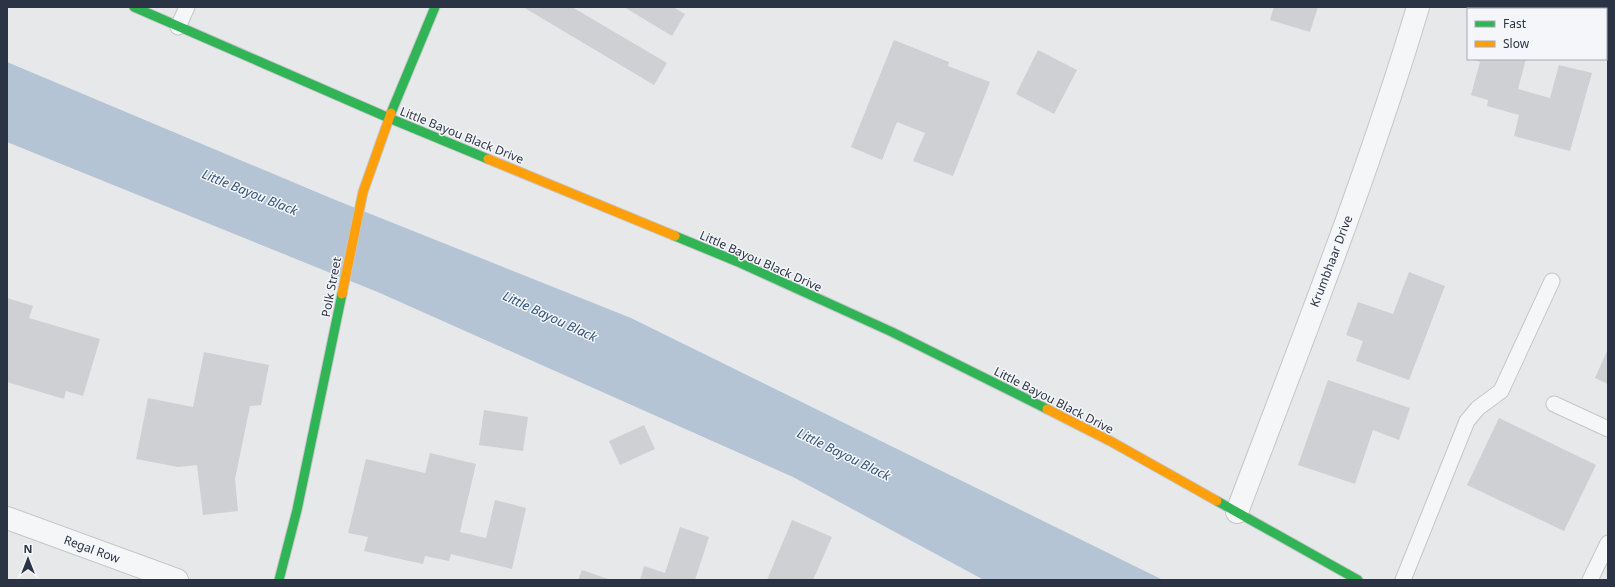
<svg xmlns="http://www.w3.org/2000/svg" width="1615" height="587" font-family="'Noto Sans',sans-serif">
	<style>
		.water { fill: #b4c4d5 }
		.building { fill: #ced0d3 }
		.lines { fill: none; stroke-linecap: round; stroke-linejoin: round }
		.lane-casing { stroke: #c4c6c8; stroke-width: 17 }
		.street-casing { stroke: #c4c6c8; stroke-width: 24 }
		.fast-casing { stroke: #c4c6c8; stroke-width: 11 }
		.slow-casing { stroke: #c4c6c8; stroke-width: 11 }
		.lane { stroke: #f5f6f7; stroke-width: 15 }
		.street { stroke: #f5f6f7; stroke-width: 22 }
		.fast { stroke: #30b455; stroke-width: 9 }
		.slow { stroke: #ff9f0a; stroke-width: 9 }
		.labels { text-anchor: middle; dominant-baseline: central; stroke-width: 3; stroke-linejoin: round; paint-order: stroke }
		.street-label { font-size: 12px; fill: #2b3445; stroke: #f4f6f9 }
		.water-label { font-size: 13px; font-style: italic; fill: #34527a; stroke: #f4f6f9 }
	</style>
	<rect width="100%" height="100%" fill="#e6e8ea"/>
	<path class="water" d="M7,62L333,199L631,318L1163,580H984L793,477L380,293L7,142Z"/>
	<g class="building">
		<path d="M523,7H572L667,63L654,85Z"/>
		<path d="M624,7H673L685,14L672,36Z"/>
		<path d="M1274,7H1318L1310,32L1270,20Z"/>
		<path d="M894,40L949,62L948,66L990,82L953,176L913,161L925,133L897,122L882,160L851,147Z"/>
		<path d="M1038,50L1077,70L1054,114L1016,94Z"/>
		<path d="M1472,59H1526L1518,89L1550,98L1559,65L1592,73L1570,151L1514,136L1519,115L1487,106L1488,100L1471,95L1480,62Z"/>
		<path d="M1409,272L1445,286L1409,380L1356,361L1363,341L1346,335L1358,302L1393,314Z"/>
		<path d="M7,298L33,306L29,318L100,339L83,396L66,391L64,399L7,382Z"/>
		<path d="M1608,349V384L1595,378Z"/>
		<path d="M204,352L269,365L261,405L250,406L235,479L238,511L203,515L197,465L178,467L136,459L148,398L193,407Z"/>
		<path d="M1328,380L1410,408L1399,440L1373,430L1355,484L1298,465Z"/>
		<path d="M484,410L528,417L523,451L479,445Z"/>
		<path d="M1499,418L1596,465L1564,531L1467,485Z"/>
		<path d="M644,425L655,449L620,465L609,441Z"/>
		<path d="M430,453L476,464L460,532L486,538L495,500L526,508L512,569L451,554L449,561L425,556L423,564L364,551L368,537L348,533L366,459L425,473Z"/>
		<path d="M792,520L832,537L813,580H767Z"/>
		<path d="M680,527L709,537L695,580H640L644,566L665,573Z"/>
		<path d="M582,570L611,580H578Z"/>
	</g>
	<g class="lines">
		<defs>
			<g id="lane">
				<path d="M178,27L187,7"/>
				<path d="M1554,404L1608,429"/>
				<path d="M1403,580L1467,421L1478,408L1501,391L1552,281"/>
				<path d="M1590,580L1608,543"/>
			</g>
			<g id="street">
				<path d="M1237,512C1300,345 1367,178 1418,7"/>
				<path d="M7,518L177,580"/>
			</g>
			<g id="fast">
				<path d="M134,7L389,118L488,159"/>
				<path d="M391,113L435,7"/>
				<path d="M675,236L738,262L892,332L1047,409"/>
				<path d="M1217,501L1358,580"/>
				<path d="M279,580L297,510L342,294"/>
			</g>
			<g id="slow">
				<path d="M488,159L675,236"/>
				<path d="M342,294L363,192L391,113"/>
				<path d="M1047,409L1112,442L1217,501"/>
			</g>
		</defs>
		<use href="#lane" class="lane-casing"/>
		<use href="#street" class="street-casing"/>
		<use href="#fast" class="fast-casing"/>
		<use href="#slow" class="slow-casing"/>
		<use href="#lane" class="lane"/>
		<use href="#street" class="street"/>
		<use href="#fast" class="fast"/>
		<use href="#slow" class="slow"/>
	</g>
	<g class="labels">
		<g class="street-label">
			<text transform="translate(462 135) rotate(22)">Little Bayou Black Drive</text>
			<text transform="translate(761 261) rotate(24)">Little Bayou Black Drive</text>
			<text transform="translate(1331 261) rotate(-69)">Krumbhaar Drive</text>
			<text transform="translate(331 287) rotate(-79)">Polk Street</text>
			<text transform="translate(1054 400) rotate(27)">Little Bayou Black Drive</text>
			<text transform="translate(92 549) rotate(20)">Regal Row</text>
		</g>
		<g class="water-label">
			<text transform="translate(250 192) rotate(22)">Little Bayou Black</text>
			<text transform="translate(550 316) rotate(25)">Little Bayou Black</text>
			<text transform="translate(844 454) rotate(26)">Little Bayou Black</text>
		</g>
	</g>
	<rect width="1615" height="587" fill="none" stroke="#2b3445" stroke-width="16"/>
	<rect x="1467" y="8" width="140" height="52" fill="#f4f6f9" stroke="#a4a8b1"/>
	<rect x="1475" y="21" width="20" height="6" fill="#30b455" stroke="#a4a8b1"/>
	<text x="1503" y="28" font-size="12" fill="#2b3445">Fast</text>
	<rect x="1475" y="41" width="20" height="6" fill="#ff9f0a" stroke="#a4a8b1"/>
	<text x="1503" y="48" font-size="12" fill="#2b3445">Slow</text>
	<g transform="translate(28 559)" stroke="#f4f6f9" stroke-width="3" paint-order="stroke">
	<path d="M0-3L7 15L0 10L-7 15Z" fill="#2b3445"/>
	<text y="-6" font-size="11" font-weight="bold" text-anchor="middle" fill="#2b3445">N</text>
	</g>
</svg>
